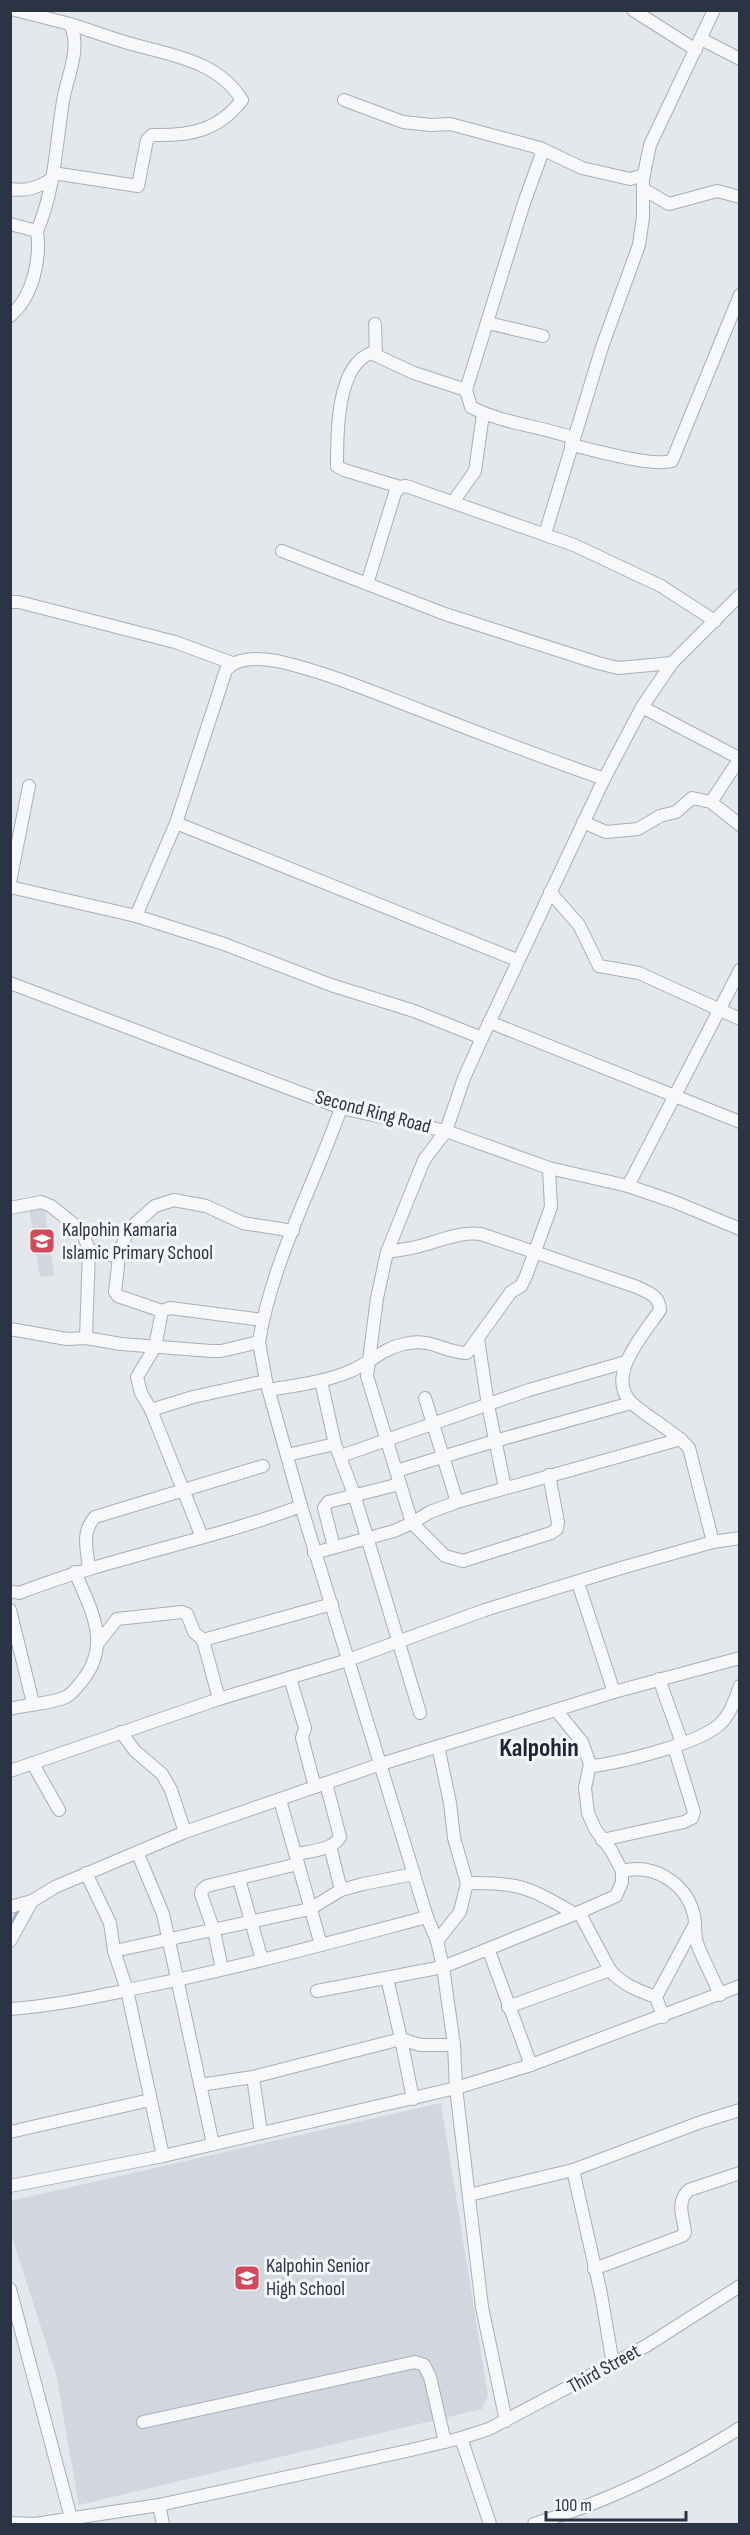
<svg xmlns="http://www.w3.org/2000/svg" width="750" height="2535" font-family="'Sofia Sans Condensed',sans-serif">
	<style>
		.built { fill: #d2d6de }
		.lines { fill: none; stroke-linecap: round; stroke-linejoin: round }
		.stream { stroke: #9fb4cc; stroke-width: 3 }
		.minor-casing { stroke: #a9aeb7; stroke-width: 14 }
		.minor { stroke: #f7f8fa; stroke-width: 12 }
		.labels { text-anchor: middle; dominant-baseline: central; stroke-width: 6; stroke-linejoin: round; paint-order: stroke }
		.street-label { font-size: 20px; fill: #2b3445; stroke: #f4f6f9 }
		.poi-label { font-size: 20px; fill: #2b3445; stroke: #f4f6f9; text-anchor: start }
		.district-label { font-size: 26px; font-weight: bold; fill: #1d2536; stroke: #f4f6f9 }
	</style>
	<rect width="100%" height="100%" fill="#e4e7ec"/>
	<g class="built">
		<path d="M44,1205L54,1275L40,1277L29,1207Z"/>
		<path d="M441,2103L488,2396L482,2409L79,2505L56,2374L11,2234L10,2201Z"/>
	</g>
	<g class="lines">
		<path class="stream" d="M10,1926L19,1909"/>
		<defs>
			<g id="minor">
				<path d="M15,10L70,24C82,48 67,76 63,101C56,144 55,190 37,231"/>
				<path d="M633,10L696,50"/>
				<path d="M701,39L740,59"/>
				<path d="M344,100L403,122L431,125L450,124L540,148"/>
				<path d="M53,173L138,186L147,140L152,135C190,136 218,131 242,100C217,60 170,55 128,43C108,37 89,30 70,24"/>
				<path d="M10,189C27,192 38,187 52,179"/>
				<path d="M643,189L669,204L717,191L740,197"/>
				<path d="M10,224L37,231C41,259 33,297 10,316"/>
				<path d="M488,323L543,336"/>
				<path d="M375,324L376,355"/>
				<path d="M573,438C541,426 500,423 471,407L466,390L524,203L541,156L540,148L582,168L630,179L644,175"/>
				<path d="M571,445C595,450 651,467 672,461L740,295"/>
				<path d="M400,487L344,470L337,466C337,436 336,366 371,353L414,373L466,390"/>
				<path d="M453,502L475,471L483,414"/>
				<path d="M545,534L602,347L639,245L643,217V179L650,145L714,10"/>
				<path d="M282,551L445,614L598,663L618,668L672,663"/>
				<path d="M367,584L395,493L400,487L406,486L574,545L661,586L715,621"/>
				<path d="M10,602H19L175,642L232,663"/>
				<path d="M642,707L739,758"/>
				<path d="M711,802L740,758"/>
				<path d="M583,822L606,832L638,829L660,816L676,812L692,798L711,802L740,825"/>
				<path d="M176,823L517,960"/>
				<path d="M10,882L29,786"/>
				<path d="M10,887L136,916L224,944L331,985L414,1011L482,1038"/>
				<path d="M550,892L579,925L599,966L639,973L740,1019"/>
				<path d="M136,916L176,823L226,670C237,657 260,658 277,661C326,672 373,692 420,710C481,734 542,757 604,779"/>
				<path d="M10,983L341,1108L446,1131L549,1168L628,1186L675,1202L740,1229"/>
				<path d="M489,1022L740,1122"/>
				<path d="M628,1186L740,970"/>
				<path d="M10,1208L41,1202L51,1206L82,1231L89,1250L86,1338"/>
				<path d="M89,1250L119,1257"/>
				<path d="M387,1252C398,1250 409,1249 420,1246C440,1241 460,1231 481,1234L637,1287C650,1294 659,1295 660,1310C644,1334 603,1378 633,1404C651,1420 673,1430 689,1448L713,1542"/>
				<path d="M162,1311L118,1296L115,1292L119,1257L127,1231L155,1206L174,1200L206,1206L243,1223L293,1231"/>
				<path d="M10,1329L67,1339L86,1338L121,1344L211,1351H221L259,1342L266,1381L301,1506"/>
				<path d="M478,1339L488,1405L505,1488"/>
				<path d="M259,1342C272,1261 314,1185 341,1108"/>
				<path d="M321,1381L335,1444L354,1494L420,1713"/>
				<path d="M269,1390C297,1385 325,1382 351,1371C369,1363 384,1348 404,1344C432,1337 444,1353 467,1353L511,1292L521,1286L526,1276L551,1207L549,1168"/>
				<path d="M425,1398L457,1502"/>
				<path d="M151,1410L193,1397L266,1381"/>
				<path d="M287,1455L335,1444"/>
				<path d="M341,1456L529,1390L626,1362"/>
				<path d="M396,1471L495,1441L631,1403"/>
				<path d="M549,1475L558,1522L557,1529L551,1533L463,1561L445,1556L412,1523L367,1376L377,1298L387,1252L424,1160L446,1131L464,1078L482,1038L604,779L642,707L672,663L740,595"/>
				<path d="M202,1537L151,1410L141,1393L137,1377L155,1347L162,1311L170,1308L263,1320"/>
				<path d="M334,1547L324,1508L328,1502L400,1484"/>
				<path d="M314,1553L394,1531L412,1523L430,1512L457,1502L681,1439"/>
				<path d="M89,1568C87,1549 81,1532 95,1517L263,1466"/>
				<path d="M578,1583L614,1692"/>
				<path d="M10,1591L19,1593C111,1557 209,1541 301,1506L427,1917L437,1941L443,1967L454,2045L456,2088L482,2307L506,2421"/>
				<path d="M10,1610L33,1703"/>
				<path d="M99,1642L117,1619L182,1612L187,1614L194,1632L203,1640"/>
				<path d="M290,1678L305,1728L302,1738L315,1787"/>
				<path d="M659,1679L682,1743"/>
				<path d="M219,1699L203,1640L332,1604"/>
				<path d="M10,1709C27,1704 51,1704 66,1697C72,1694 78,1686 82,1681C112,1644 91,1610 75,1572"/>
				<path d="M556,1710L582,1742L590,1764L585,1788L588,1813L595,1829L611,1850L622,1871"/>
				<path d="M121,1732L135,1751L162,1774L171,1790L185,1832"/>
				<path d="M33,1764L59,1810"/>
				<path d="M590,1764L594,1766C622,1762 702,1743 721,1723C731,1713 735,1699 740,1686"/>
				<path d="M10,1771L219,1699L348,1660L485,1610L621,1568L713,1542L740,1538"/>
				<path d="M280,1800L321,1945"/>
				<path d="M602,1840L684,1822L692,1818L694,1812L674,1747"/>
				<path d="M330,1846L341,1890"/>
				<path d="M138,1854L163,1914L213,2144"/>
				<path d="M297,1854C310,1851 333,1850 340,1837L326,1783"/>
				<path d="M86,1873L110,1923L114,1951L127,1990L163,2156"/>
				<path d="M239,1879L262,1960"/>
				<path d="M467,1883C520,1882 530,1888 575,1914L616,1896L622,1882V1871C654,1863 686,1883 694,1915C696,1924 694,1934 697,1943C703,1960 713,1977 720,1995"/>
				<path d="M10,1907L32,1901"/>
				<path d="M579,1912L610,1970C621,1984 639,1991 656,1997L663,2017"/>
				<path d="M10,1941L32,1901L55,1887L185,1832L381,1764L614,1692L740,1658"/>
				<path d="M437,1941L460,1912L467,1883L454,1838L450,1803L438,1746"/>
				<path d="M114,1951L310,1909L341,1890L363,1884L414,1874"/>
				<path d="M489,1951L531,2065"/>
				<path d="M222,1969L214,1931L201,1894L202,1890L207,1886L298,1864"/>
				<path d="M387,1978L401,2039L420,2045H454"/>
				<path d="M317,1991L443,1967L575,1914"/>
				<path d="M656,1997L695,1924"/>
				<path d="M508,2007L610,1970"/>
				<path d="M10,2009C55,2006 98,1996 142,1987C238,1968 332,1942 427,1917"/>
				<path d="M253,2077L261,2133"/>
				<path d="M200,2085L253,2077L401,2039L413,2099"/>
				<path d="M10,2132L150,2100"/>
				<path d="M573,2170L601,2294L613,2364"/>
				<path d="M10,2186L163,2156L456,2088L531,2065L740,1986"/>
				<path d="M469,2195L573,2170L701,2122L740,2110"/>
				<path d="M594,2269L682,2236L685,2233C684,2218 675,2202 689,2190L740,2173"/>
				<path d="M10,2289L71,2518"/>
				<path d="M143,2422L415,2362L424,2365L430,2377L445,2442"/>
				<path d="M461,2438L490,2524"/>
				<path d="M10,2523L35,2524L159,2505"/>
				<path d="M163,2524L159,2505L411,2450L461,2438L489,2429L646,2346L740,2286"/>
				<path d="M534,2524C607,2502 675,2469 740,2428"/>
			</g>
		</defs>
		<use href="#minor" class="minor-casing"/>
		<use href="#minor" class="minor"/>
	</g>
	<defs>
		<symbol id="school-square" viewBox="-11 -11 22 22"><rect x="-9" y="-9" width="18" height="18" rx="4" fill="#d1495b" stroke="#f4f6f9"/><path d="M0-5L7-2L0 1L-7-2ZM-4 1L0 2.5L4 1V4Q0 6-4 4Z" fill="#fff"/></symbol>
	</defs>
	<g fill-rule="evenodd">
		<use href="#school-square" x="27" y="1226" width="30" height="30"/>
		<use href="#school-square" x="232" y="2263" width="30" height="30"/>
	</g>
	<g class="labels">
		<g class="street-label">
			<text transform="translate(373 1112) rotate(15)">Second Ring Road</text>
			<text transform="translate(604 2369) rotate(-29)">Third Street</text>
		</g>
		<g class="poi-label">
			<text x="62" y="1230">Kalpohin Kamaria<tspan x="62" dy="23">Islamic Primary School</tspan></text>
			<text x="266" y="2266">Kalpohin Senior<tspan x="266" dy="23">High School</tspan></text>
		</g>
		<g class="district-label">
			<text x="539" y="1748">Kalpohin</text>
		</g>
	</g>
	<rect width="750" height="2535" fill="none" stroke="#2b3445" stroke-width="24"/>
	<path d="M546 2511v9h140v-9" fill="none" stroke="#2b3445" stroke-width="3"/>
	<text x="555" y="2511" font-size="18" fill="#2b3445" stroke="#f4f6f9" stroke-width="4.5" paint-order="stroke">100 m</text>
</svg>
